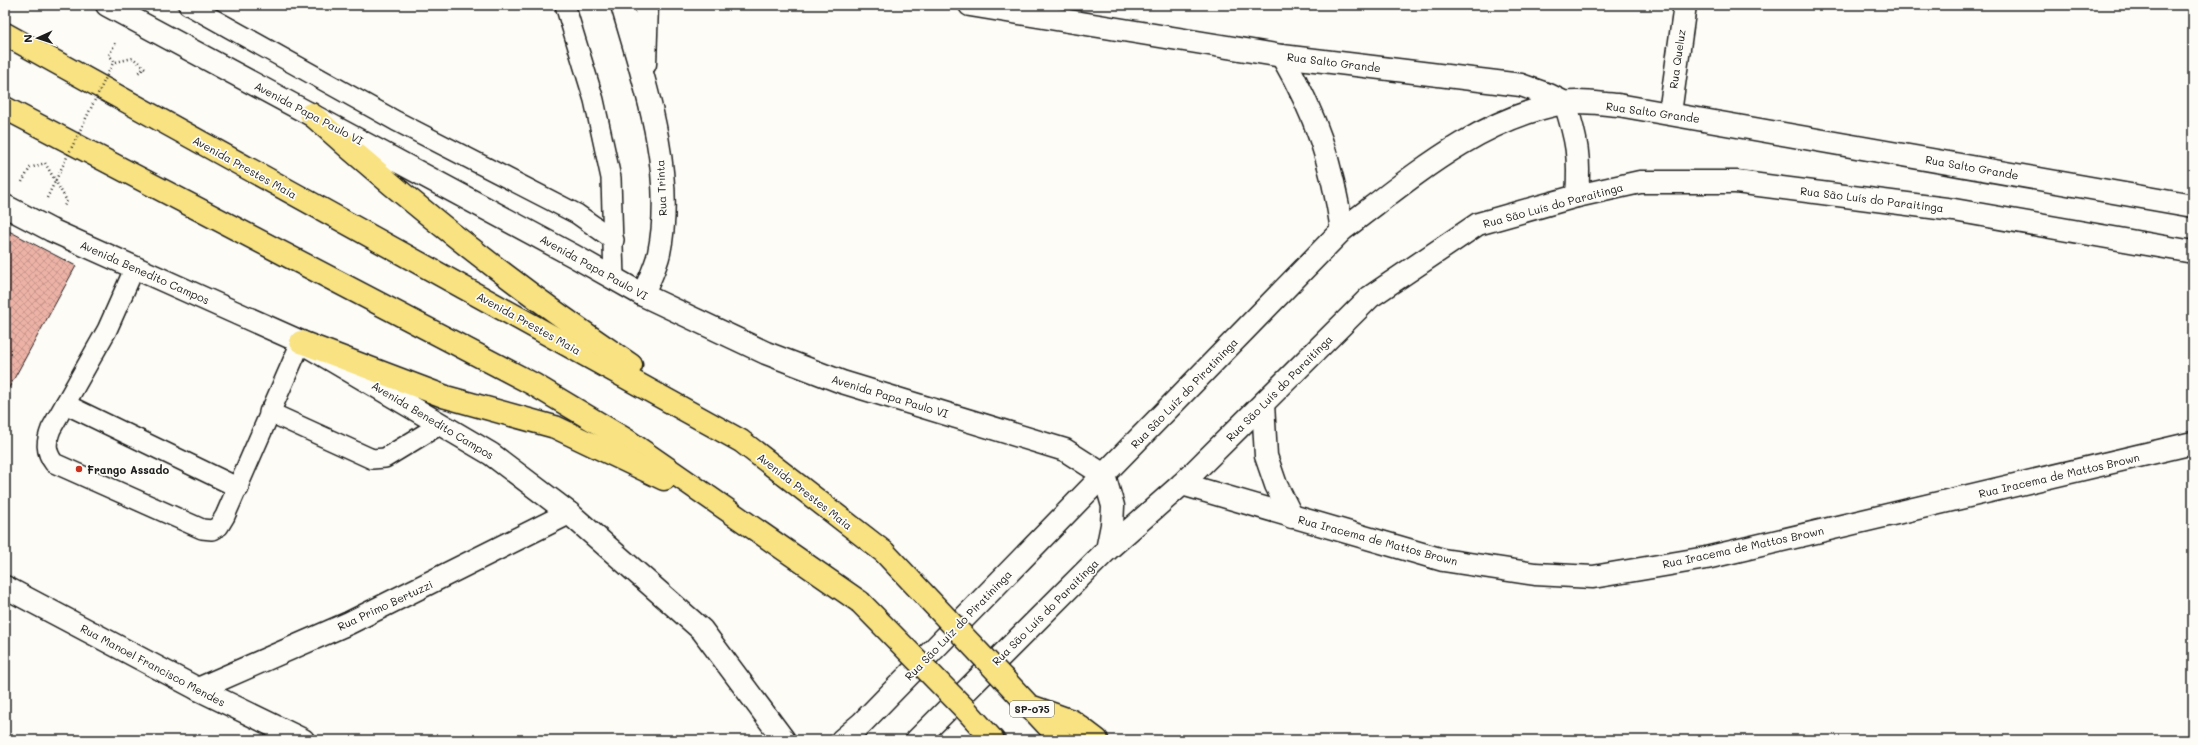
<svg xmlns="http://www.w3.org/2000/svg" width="2198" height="745" font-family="Mali,sans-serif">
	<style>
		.building { fill: url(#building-cross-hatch); stroke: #1c1c1c }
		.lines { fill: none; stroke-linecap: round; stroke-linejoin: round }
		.service-casing { stroke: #1c1c1c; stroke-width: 22 }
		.minor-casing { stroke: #1c1c1c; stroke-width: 25 }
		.tertiary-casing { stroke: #1c1c1c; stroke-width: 25 }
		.trunk-casing { stroke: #1c1c1c; stroke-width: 25 }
		.motorway-casing { stroke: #1c1c1c; stroke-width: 25 }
		.path { stroke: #1c1c1c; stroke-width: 2.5; stroke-dasharray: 1 3; stroke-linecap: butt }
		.service { stroke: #fdfcf7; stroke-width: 19 }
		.minor { stroke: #fdfcf7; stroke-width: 22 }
		.tertiary { stroke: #fdfcf7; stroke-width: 22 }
		.trunk { stroke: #f8e281; stroke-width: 22 }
		.motorway { stroke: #f8e281; stroke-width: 22 }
		.trunk-bridge-casing { stroke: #1c1c1c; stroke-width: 25; stroke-linecap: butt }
		.path-bridge { stroke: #1c1c1c; stroke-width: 2.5; stroke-dasharray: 1 3; stroke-linecap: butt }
		.trunk-bridge { stroke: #f8e281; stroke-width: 22 }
		.poi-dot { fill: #c8321e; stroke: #fdfcf7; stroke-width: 1.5 }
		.labels { text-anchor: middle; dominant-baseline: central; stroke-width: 3.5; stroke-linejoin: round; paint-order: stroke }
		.shield { fill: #fdfcf7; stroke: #605f5e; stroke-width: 1 }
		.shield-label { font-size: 10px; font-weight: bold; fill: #1c1c1c }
		.street-label { font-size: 11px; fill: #1c1c1c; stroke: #fdfcf7 }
		.poi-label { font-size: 11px; font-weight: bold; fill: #1c1c1c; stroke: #fdfcf7; text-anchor: start }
	</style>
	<defs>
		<pattern id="building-cross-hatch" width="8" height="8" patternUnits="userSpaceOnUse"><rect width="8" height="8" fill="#ecb2a6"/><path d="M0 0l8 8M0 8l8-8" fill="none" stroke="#ca988e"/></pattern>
	</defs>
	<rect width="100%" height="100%" fill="#fdfcf7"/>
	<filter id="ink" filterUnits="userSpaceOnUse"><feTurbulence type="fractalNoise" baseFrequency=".025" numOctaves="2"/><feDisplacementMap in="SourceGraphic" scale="8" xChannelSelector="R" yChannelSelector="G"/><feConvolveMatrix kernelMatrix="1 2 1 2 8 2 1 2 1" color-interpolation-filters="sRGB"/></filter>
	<g filter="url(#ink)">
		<path class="building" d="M5,229L76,266L5,395Z"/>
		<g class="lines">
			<defs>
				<g id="service">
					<path d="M188,5L396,121L577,214L614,240"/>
					<path d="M565,5L594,100L611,178L614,279"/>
					<path d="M135,267L107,330L51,429C46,442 45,451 54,463L202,529L212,530L219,526L225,516L301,342"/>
					<path d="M65,404L239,488"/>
					<path d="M269,412L372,459L385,458L441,424"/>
				</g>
				<g id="minor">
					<path d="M622,5C644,80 676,173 659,253C656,267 648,282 643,295"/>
					<path d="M970,5L1282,56L1521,85L1549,95L1565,103"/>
					<path d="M645,64L647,5"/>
					<path d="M1670,113L1685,5"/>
					<path d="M1263,404L1266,456L1276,485L1292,517"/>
					<path d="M1182,484L1443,560L1535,574L1593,577L1706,558L2193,443"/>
					<path d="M5,587L198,689L303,740"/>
					<path d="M198,689L349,623L569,513"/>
				</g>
				<g id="tertiary">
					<path d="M107,5L574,256L643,295L766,353L842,382L1065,450L1104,475L1113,506L1112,525L1107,550"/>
					<path d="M1282,56C1316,115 1332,163 1342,230"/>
					<path d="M1565,103C1577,140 1580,157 1577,196"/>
					<path d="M5,206L51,230L301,342L491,454L569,513L702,630L784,740"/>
					<path d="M842,740L862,723L1342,230C1410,179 1477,119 1564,103C1581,100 1601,104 1618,105L2193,206"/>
					<path d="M917,740L1107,550L1182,484L1370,297L1478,224L1577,196L1640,182H1736L1954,210L2193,252"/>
				</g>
				<g id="trunk">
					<path d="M5,34L741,441L884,552"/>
					<path d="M5,108L533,384L628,441L860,602"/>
					<path d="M311,114C411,205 519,289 631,365"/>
					<path d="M301,342L446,397L555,427L664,479"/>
				</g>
				<g id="motorway">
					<path d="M1004,679L1061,740"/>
					<path d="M1033,707L1072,721L1097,740"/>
					<path d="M966,710L993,740"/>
				</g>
			</defs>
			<use href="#service" class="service-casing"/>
			<use href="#minor" class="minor-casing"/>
			<use href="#tertiary" class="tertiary-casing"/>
			<use href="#trunk" class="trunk-casing"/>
			<use href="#motorway" class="motorway-casing"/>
			<g class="path">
				<path d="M114,61L109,55L116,42"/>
				<path d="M116,62L133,58L145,68L136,74"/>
				<path d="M22,182L30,168L45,163L67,201L64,206"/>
			</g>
			<use href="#service" class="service"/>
			<use href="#minor" class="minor"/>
			<use href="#tertiary" class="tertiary"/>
			<use href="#trunk" class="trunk"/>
			<use href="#motorway" class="motorway"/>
			<defs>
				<g id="trunk-bridge">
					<path d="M884,552L1004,679"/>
					<path d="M860,602L966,710"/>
				</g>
			</defs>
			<use href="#trunk-bridge" class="trunk-bridge-casing"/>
			<path class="path-bridge" d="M47,198L113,63"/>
			<use href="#trunk-bridge" class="trunk-bridge"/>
		</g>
	</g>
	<circle class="poi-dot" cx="79" cy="469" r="4"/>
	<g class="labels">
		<rect class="shield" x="1010" y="701" width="44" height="16" rx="3"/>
		<g class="shield-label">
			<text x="1032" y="709">SP-075</text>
		</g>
		<g class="street-label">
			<text transform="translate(1677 59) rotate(-82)">Rua Queluz</text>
			<text transform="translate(1334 62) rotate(7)">Rua Salto Grande</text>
			<text transform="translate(1653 112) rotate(8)">Rua Salto Grande</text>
			<text transform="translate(309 113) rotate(28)">Avenida Papa Paulo VI</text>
			<text transform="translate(245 167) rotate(29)">Avenida Prestes Maia</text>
			<text transform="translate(1972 167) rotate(10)">Rua Salto Grande</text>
			<text transform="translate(661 188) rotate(-93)">Rua Trinta</text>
			<text transform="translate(1872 199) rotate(7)">Rua São Luís do Paraitinga</text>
			<text transform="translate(1553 205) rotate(-15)">Rua São Luís do Paraitinga</text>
			<text transform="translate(594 267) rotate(29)">Avenida Papa Paulo VI</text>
			<text transform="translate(145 272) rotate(24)">Avenida Benedito Campos</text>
			<text transform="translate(529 323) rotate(29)">Avenida Prestes Maia</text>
			<text transform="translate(1279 388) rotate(-45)">Rua São Luís do Paraitinga</text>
			<text transform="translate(1184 393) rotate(-46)">Rua São Luíz do Piratininga</text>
			<text transform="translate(890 396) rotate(17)">Avenida Papa Paulo VI</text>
			<text transform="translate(433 420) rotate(31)">Avenida Benedito Campos</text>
			<text transform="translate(2059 475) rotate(-13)">Rua Iracema de Mattos Brown</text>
			<text transform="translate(805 491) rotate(38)">Avenida Prestes Maia</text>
			<text transform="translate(1378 540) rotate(15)">Rua Iracema de Mattos Brown</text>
			<text transform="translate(1743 547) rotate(-12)">Rua Iracema de Mattos Brown</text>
			<text transform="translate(385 605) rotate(-25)">Rua Primo Bertuzzi</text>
			<text transform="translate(1045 612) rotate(-45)">Rua São Luís do Paraitinga</text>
			<text transform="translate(958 625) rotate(-46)">Rua São Luíz do Piratininga</text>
			<text transform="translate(153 665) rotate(28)">Rua Manoel Francisco Mendes</text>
		</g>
		<g class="poi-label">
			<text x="87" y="469">Frango Assado</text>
		</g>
	</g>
	<rect width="2198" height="745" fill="none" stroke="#fdfcf7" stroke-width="20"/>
	<rect x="10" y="10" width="2178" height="725" fill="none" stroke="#1c1c1c" stroke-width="1.5" filter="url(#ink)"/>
	<g transform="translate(38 38) rotate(267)" stroke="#fdfcf7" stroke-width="3" paint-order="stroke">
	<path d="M0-3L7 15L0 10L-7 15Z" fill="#1c1c1c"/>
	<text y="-6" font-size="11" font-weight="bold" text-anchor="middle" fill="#1c1c1c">N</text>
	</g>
</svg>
